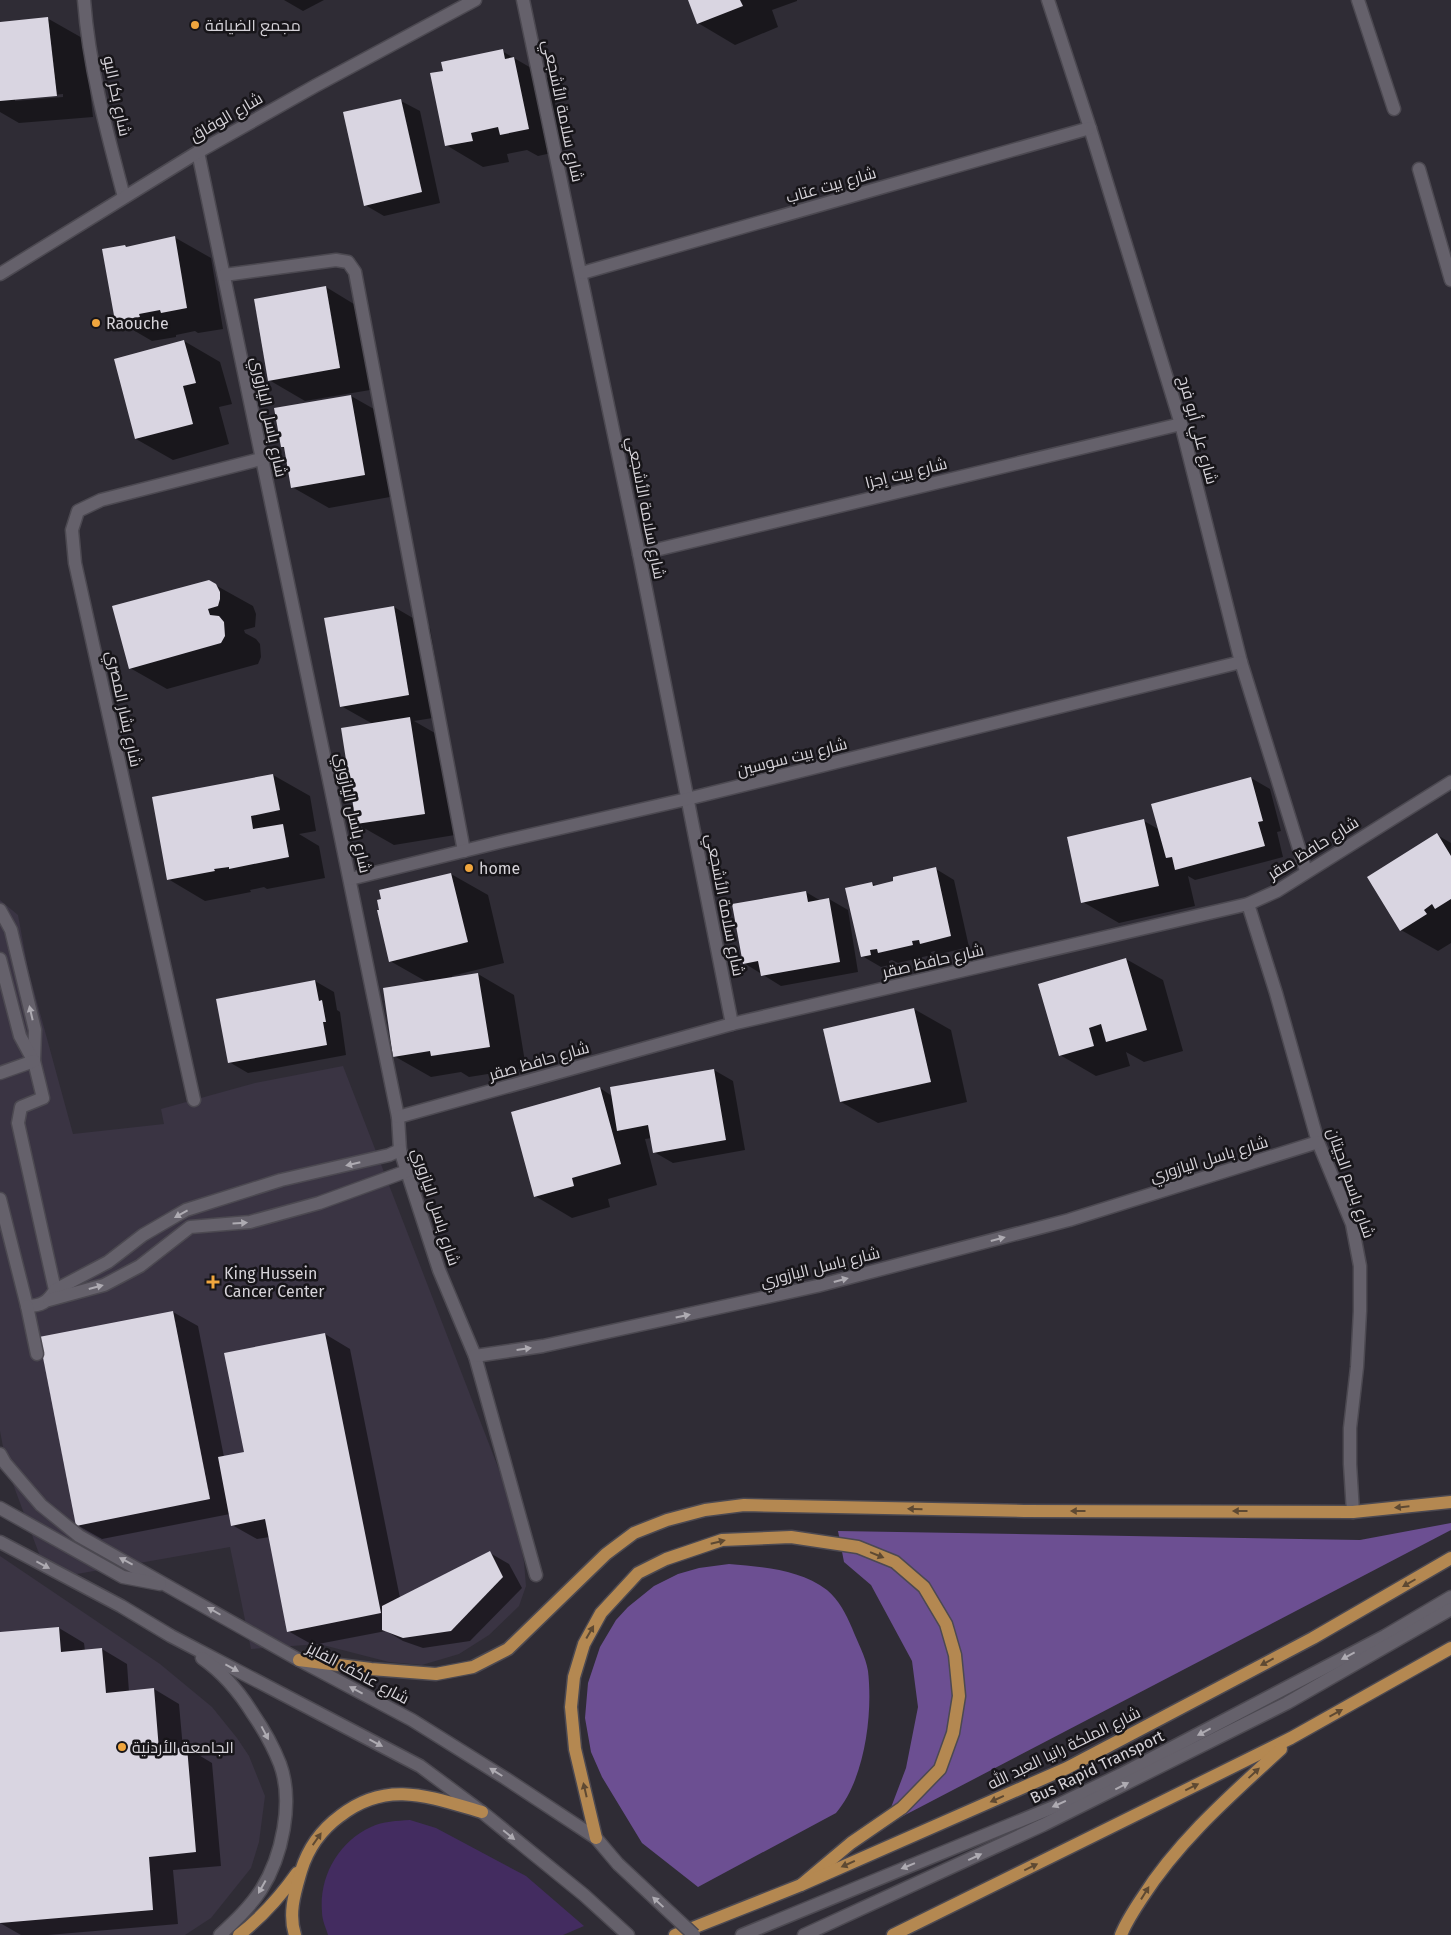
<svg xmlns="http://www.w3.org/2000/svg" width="1451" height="1935" font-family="'Fira Sans',Cairo,sans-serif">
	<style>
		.built { fill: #3a3443 }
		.green { fill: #432c60 }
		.forest { fill: #6c4f92 }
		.shadow { fill: #0007; fill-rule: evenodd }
		.building { fill: #d9d5e1 }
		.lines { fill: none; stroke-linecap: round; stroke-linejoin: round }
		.service-casing { stroke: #4c4951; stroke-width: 15 }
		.minor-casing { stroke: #4c4951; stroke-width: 15 }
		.tertiary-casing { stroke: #4c4951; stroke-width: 15 }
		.secondary-casing { stroke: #4c4951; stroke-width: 15 }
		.primary-casing { stroke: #4c4951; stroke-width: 15 }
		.service { stroke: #65616b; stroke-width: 12 }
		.minor { stroke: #65616b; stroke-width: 12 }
		.tertiary { stroke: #65616b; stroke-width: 12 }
		.secondary { stroke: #65616b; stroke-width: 12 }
		.primary { stroke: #b48851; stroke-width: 12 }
		.secondary-bridge-casing { stroke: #4c4951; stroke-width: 15; stroke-linecap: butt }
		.secondary-bridge { stroke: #65616b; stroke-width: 12 }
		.oneway { fill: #aeabb2 }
		.oneway2 { fill: #5e4932 }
		.poi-dot { fill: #f0a63e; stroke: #171519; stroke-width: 2 }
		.labels { text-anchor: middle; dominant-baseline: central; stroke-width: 5; stroke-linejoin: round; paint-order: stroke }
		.poi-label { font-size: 16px; fill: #d6d3d9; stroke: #171519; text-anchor: start }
		.street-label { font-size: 16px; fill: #d6d3d9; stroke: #171519 }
	</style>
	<rect width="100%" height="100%" fill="#2f2c35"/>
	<g class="built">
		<path d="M0,900L18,915L28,969L73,1134L164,1124L161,1109L255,1083L343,1066L513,1506L524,1562L526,1586L519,1606L489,1635L459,1654L422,1665L389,1662L319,1644L251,1649L230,1547L60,1577L44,1567L7,1468L0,1431Z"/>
		<path d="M0,1556L160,1664L212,1707L237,1738L249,1756L265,1796L259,1842L251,1868L211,1918L185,1935H0Z"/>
	</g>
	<path class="green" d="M410,1820L436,1828L526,1876L584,1926L563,1935H328C326,1928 322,1920 322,1912C319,1877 338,1842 371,1827C383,1821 397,1821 410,1820Z"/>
	<g class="forest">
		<path d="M1451,1523V1530L884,1826L906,1768L918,1707L912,1661L871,1585L844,1562L838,1531L1360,1540Z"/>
		<path d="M729,1564C762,1567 799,1569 827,1590C839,1600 846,1614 852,1628C857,1641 866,1657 868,1671C873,1714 865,1779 836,1813L698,1887L642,1843L602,1777L591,1752L585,1718L588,1683L600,1647L616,1620L628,1607L654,1586L678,1574L699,1568Z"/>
	</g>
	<g class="shadow">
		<path d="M284,0H324L303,11Z"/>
		<path d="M689,0H797V1L772,10L778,27L735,45L698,23Z"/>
		<path d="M47,18L84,39L93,117L19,123L0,112V24ZM63,94V97L15,101V98Z"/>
		<path d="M502,51L550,79L565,150L538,156L527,150L507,154L509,162L483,167L446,145L444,71Z"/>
		<path d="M401,101L420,111L440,203L384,216L365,205Z"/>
		<path d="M174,237L211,258L223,329L198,333L195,331L176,335V337L152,341L116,320L145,243Z"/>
		<path d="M326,287L362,309L376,389L305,401L269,380Z"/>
		<path d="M184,341L220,362L232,404L219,407L229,444L173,460L136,439Z"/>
		<path d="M351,396L388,417L401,495L329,508L292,487L285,449L282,447Z"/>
		<path d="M208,581L253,606L256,614L255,627L244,630L245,633L256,639L260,644L261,657L258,664L167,689L130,668Z"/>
		<path d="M394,607L430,628L445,716L414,721L447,740L461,834L394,845L357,824L373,724L341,706Z"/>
		<path d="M273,775L310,796L316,831L299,834L319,846L325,878L267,889L264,887L250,890L251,892L205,901L168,879Z"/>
		<path d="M1251,778L1270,789L1281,831L1277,832L1283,857L1195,880L1188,876L1195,906L1119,923L1083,902L1144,821L1160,830Z"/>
		<path d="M1437,835L1451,843V943L1438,951L1401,930Z"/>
		<path d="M936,869L954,880L969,947L940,954L934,951L931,952V955L898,963L892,960L889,961V965L881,967L862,956L871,883L878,886Z"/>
		<path d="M451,874L488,895L504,963L452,976V978L478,974L514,995L526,1068L469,1077L461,1072L431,1077L394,1056L427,982L390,961Z"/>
		<path d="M806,892L821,901L829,899L848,910L858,972L781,986L744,963Z"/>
		<path d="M1126,959L1163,980L1183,1051L1144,1062L1126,1052L1130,1066L1096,1076L1060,1055Z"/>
		<path d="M315,981L334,992L337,1010L340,1012L346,1055L248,1073L229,1062Z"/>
		<path d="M914,1009L951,1030L967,1102L878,1123L841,1102Z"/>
		<path d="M714,1070L733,1081L745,1150L673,1163L654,1152L652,1138L645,1139L657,1185L608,1199L610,1207L572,1218L535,1196L600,1088L612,1096Z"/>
		<path d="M173,1312L198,1326L224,1457L245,1453L226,1354L325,1334L350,1349L400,1598L490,1553L509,1564L522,1588L470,1641L423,1648L403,1641L386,1631L313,1645L288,1631L270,1537L257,1539L232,1525L230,1514L102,1539L77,1525L40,1338Z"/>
		<path d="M59,1628L84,1643L85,1651L102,1649L127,1664L129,1692L154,1689L179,1704L183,1749L187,1748L212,1763L221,1866L173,1870L178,1924L48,1935H21L0,1923V1634Z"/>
	</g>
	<g class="building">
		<path d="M688,0H740L743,6L697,24Z"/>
		<path d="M48,17L57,96L0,101V22Z"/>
		<path d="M503,49L505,59L514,57L529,129L500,135L498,127L471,133L473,141L445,146L430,73L443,71L441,62Z"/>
		<path d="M401,99L422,192L364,206L343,112Z"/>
		<path d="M175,236L187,308L161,313L160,310L139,314L140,317L115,321L102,249L125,245L126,247Z"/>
		<path d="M326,286L340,368L268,381L254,299Z"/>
		<path d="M184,340L196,383L183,386L193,424L135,439L114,359Z"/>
		<path d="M351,395L365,475L291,488L284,447H281L274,408Z"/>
		<path d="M209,580L216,584L220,592V599L218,606L208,609L210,615L219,616L224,622L225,636L221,643L129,669L112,606Z"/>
		<path d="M394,606L409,695L340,707L324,618Z"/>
		<path d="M410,717L425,814L356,824L341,728Z"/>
		<path d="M273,774L280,810L251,816L253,829L283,824L289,857L229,869V867L214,869L215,871L167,880L152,797Z"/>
		<path d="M1251,777L1263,821L1258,822L1265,846L1175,870L1172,857L1166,858L1151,804Z"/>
		<path d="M1144,819L1159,886L1081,903L1067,837Z"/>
		<path d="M1437,833L1451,856V899L1435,909L1432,904L1424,910L1427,914L1400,931L1367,877Z"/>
		<path d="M936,867L951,936L920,944L919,940L912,941L913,945L878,953L877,949L870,950L871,955L861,957L845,888L872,882L873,886L893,881V877Z"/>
		<path d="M451,873L468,942L389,962L377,910H379L377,900L381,899L379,890Z"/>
		<path d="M806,891L808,902L829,898L840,962L761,976L758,961L743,964L732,904Z"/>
		<path d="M1126,958L1147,1030L1106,1042L1101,1024L1089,1028L1094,1046L1059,1056L1038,984Z"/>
		<path d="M478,973L490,1047L431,1056L430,1051L393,1057L383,988Z"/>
		<path d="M315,980L319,1001L322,1000L326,1022H323L327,1045L228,1063L216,999Z"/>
		<path d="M914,1008L931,1082L840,1102L823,1029Z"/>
		<path d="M714,1069L726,1140L653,1153L648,1125L617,1131L610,1087Z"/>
		<path d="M600,1087L621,1164L572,1178L574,1186L534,1197L511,1112Z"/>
		<path d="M173,1311L210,1499L76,1526L39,1337Z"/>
		<path d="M325,1333L381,1613L287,1632L265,1519L231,1526L218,1457L244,1452L224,1353Z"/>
		<path d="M490,1551L503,1577L451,1631L403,1638L382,1630V1606Z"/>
		<path d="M59,1627L61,1652L102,1648L106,1693L154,1688L159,1750L187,1747L196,1852L149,1857L153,1910L0,1923V1632Z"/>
	</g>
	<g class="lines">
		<defs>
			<g id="service">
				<path d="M1358,0L1394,109"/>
				<path d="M742,1935L1056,1806L1120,1775L1385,1636L1451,1597"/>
				<path d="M804,1935L1043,1825L1287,1703L1451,1609"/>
			</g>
			<g id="minor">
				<path d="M84,0C89,67 107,133 124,197"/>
				<path d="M523,0L639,554L732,1024"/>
				<path d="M1048,0L1090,128L1181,424L1241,662L1306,871"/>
				<path d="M198,152C265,473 333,795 398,1117L400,1150L439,1270L475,1356L536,1575"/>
				<path d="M1419,169L1451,280"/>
				<path d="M582,273L1090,128"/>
				<path d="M224,275L336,260L348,262L355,272L464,851"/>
				<path d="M639,554L1181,424"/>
				<path d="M350,879L504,841L687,799L1241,662"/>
				<path d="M1248,904L1276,993L1318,1142L1352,1224L1360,1266V1311L1357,1367L1350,1428V1464L1353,1512"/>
				<path d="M0,910L11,930L35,1030L34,1061L43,1098L21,1107L18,1123L55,1290C48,1302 41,1306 27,1306L0,1199"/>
				<path d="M0,959L20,1036L33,1060"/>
				<path d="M0,1073L34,1061"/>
				<path d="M194,1100L75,563L72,530L78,511L101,500L261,459"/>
				<path d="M398,1117L732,1024L1248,904L1277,891L1451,782"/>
				<path d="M55,1290L108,1262L143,1235L186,1210L281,1180L389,1155L400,1150"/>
				<path d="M49,1300L104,1285L140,1266L190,1227L250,1222L319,1203L407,1171"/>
				<path d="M27,1306L37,1354"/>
				<path d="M475,1356L543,1346L817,1286L1069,1220L1318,1142"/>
			</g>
			<path id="tertiary" d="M0,274L198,152L315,86L475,0"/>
			<g id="secondary">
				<path d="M0,1454L5,1463L41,1505L79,1536L299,1660L412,1720L505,1778L596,1838L618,1864"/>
				<path d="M0,1508L123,1577L160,1584"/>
				<path d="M0,1542L121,1606L171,1636L420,1766L482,1812L584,1895L628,1935"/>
				<path d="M202,1658C222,1672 240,1693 253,1714C264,1730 273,1746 280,1764C294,1802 282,1857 261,1890C250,1907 235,1921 220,1935"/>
			</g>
			<g id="primary">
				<path d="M299,1660L371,1669L436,1674L473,1667L508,1649L606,1554L634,1533L667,1520L705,1510L744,1505L1024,1511L1353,1512L1451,1502"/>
				<path d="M596,1838L575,1749L571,1707L574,1677L584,1644L601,1613L638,1573L666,1559L722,1540L791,1537L858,1547L895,1562L924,1587L946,1624L955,1655L959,1696L953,1733L940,1769L902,1808L851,1843L801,1885"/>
				<path d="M239,1935C262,1917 280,1897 297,1873"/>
				<path d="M295,1935C288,1913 295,1892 301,1871C308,1848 321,1830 340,1816C387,1779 430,1797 482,1812"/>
				<path d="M675,1935L801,1885L1067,1768L1313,1638L1451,1558"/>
				<path d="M893,1935L1291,1738L1451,1648"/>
				<path d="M1121,1935C1126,1922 1134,1910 1142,1898C1179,1840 1231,1795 1281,1749"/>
			</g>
		</defs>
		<use href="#service" class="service-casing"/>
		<use href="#minor" class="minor-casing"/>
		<use href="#tertiary" class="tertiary-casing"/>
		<use href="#secondary" class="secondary-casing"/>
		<use href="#primary" class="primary-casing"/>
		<use href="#service" class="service"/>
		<use href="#minor" class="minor"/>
		<use href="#tertiary" class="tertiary"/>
		<use href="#secondary" class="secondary"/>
		<use href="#primary" class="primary"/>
		<defs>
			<path id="secondary-bridge" d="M618,1864L694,1935"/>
		</defs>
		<use href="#secondary-bridge" class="secondary-bridge-casing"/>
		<use href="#secondary-bridge" class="secondary-bridge"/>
	</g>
	<defs><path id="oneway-solid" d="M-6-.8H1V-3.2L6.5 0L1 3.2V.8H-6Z" transform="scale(1.25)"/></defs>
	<g class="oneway">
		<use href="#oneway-solid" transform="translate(31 1013) rotate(-103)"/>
		<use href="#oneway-solid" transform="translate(353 1164) rotate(167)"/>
		<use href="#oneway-solid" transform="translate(181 1214) rotate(151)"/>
		<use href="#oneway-solid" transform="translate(240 1223) rotate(-4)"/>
		<use href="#oneway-solid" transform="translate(998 1239) rotate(-15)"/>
		<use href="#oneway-solid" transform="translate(841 1280) rotate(-15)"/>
		<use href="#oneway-solid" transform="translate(96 1287) rotate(-15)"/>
		<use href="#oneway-solid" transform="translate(683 1316) rotate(-12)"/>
		<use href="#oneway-solid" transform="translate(524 1349) rotate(-8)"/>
		<use href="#oneway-solid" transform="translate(126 1561) rotate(-152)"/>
		<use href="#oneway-solid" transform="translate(43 1565) rotate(28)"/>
		<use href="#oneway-solid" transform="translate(214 1611) rotate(-150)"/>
		<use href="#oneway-solid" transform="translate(1348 1656) rotate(152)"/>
		<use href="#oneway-solid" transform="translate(232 1668) rotate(28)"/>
		<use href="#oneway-solid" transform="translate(356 1690) rotate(-152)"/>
		<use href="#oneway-solid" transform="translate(1204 1732) rotate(152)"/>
		<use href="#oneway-solid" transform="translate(265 1733) rotate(62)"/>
		<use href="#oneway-solid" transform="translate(376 1743) rotate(28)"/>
		<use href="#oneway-solid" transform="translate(496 1772) rotate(-148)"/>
		<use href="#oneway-solid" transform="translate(1122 1786) rotate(-27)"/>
		<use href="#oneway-solid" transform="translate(1059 1804) rotate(156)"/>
		<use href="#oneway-solid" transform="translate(509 1835) rotate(39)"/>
		<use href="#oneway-solid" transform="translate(975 1857) rotate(-25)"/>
		<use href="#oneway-solid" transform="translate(908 1866) rotate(158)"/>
		<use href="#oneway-solid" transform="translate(262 1887) rotate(119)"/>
		<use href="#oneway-solid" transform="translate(658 1902) rotate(-137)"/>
	</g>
	<g class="oneway2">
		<use href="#oneway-solid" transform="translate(1402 1507) rotate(174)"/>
		<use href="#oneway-solid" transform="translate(915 1509) rotate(-179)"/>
		<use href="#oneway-solid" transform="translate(1078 1511) rotate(-180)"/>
		<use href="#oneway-solid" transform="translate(1240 1511) rotate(-180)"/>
		<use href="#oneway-solid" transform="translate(718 1542) rotate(-14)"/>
		<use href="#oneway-solid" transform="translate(877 1555) rotate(22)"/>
		<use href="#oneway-solid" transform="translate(1409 1583) rotate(150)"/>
		<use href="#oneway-solid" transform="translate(590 1632) rotate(-60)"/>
		<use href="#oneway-solid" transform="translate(1267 1662) rotate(152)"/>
		<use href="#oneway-solid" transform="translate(1336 1713) rotate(-29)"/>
		<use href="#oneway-solid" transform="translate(1254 1773) rotate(-43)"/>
		<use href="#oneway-solid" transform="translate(1192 1787) rotate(-26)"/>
		<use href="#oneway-solid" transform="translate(585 1790) rotate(-103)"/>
		<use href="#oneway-solid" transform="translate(997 1799) rotate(156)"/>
		<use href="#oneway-solid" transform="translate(317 1839) rotate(-55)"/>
		<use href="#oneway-solid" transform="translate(848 1864) rotate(156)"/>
		<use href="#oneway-solid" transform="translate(1031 1867) rotate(-26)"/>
		<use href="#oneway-solid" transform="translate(1145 1893) rotate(-58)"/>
	</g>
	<g class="poi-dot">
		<circle cx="195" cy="25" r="5"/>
		<circle cx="96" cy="323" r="5"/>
		<circle cx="469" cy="868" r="5"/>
		<path d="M210.5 1274.5h5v5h5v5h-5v5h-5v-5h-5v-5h5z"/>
		<circle cx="122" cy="1747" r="5"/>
	</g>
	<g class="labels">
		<g class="poi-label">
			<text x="205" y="25">مجمع الضيافة</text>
			<text x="106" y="323">Raouche</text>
			<text x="479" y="868">home</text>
			<text x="224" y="1273">King Hussein<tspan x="224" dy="18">Cancer Center</tspan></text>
			<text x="132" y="1747">الجامعة الأردنية</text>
		</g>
		<g class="street-label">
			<text transform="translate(117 96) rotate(78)">شارع بكر البو</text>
			<text transform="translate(563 111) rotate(78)">شارع سلامة الأشجعي</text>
			<text transform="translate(226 117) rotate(-30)">شارع الوفاق</text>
			<text transform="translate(831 185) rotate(-16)">شارع بيت عتاب</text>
			<text transform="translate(269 417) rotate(78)">شارع باسل اليازوري</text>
			<text transform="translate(1198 430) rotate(75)">شارع علي أبو فرح</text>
			<text transform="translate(906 473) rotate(-14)">شارع بيت إجزا</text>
			<text transform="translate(646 508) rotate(79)">شارع سلامة الأشجعي</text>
			<text transform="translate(124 709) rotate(78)">شارع بشار المصري</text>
			<text transform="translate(792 757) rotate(-14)">شارع بيت سوسين</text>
			<text transform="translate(353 813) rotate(78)">شارع باسل اليازوري</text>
			<text transform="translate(1313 848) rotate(-32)">شارع حافظ صقر</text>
			<text transform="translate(725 905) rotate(79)">شارع سلامة الأشجعي</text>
			<text transform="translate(933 961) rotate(-13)">شارع حافظ صقر</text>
			<text transform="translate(539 1061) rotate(-16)">شارع حافظ صقر</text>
			<text transform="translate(1209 1159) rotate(-17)">شارع باسل اليازوري</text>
			<text transform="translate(1351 1183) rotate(71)">شارع باسم الجيتان</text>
			<text transform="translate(436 1207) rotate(72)">شارع باسل اليازوري</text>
			<text transform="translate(820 1267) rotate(-14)">شارع باسل اليازوري</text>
			<text transform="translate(358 1673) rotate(28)">شارع عاكف الفايز</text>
			<text transform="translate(1064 1748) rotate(-26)">شارع الملكة رانيا العبد الله</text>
			<text transform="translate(1097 1767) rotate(-26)">Bus Rapid Transport</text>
		</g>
	</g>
</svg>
